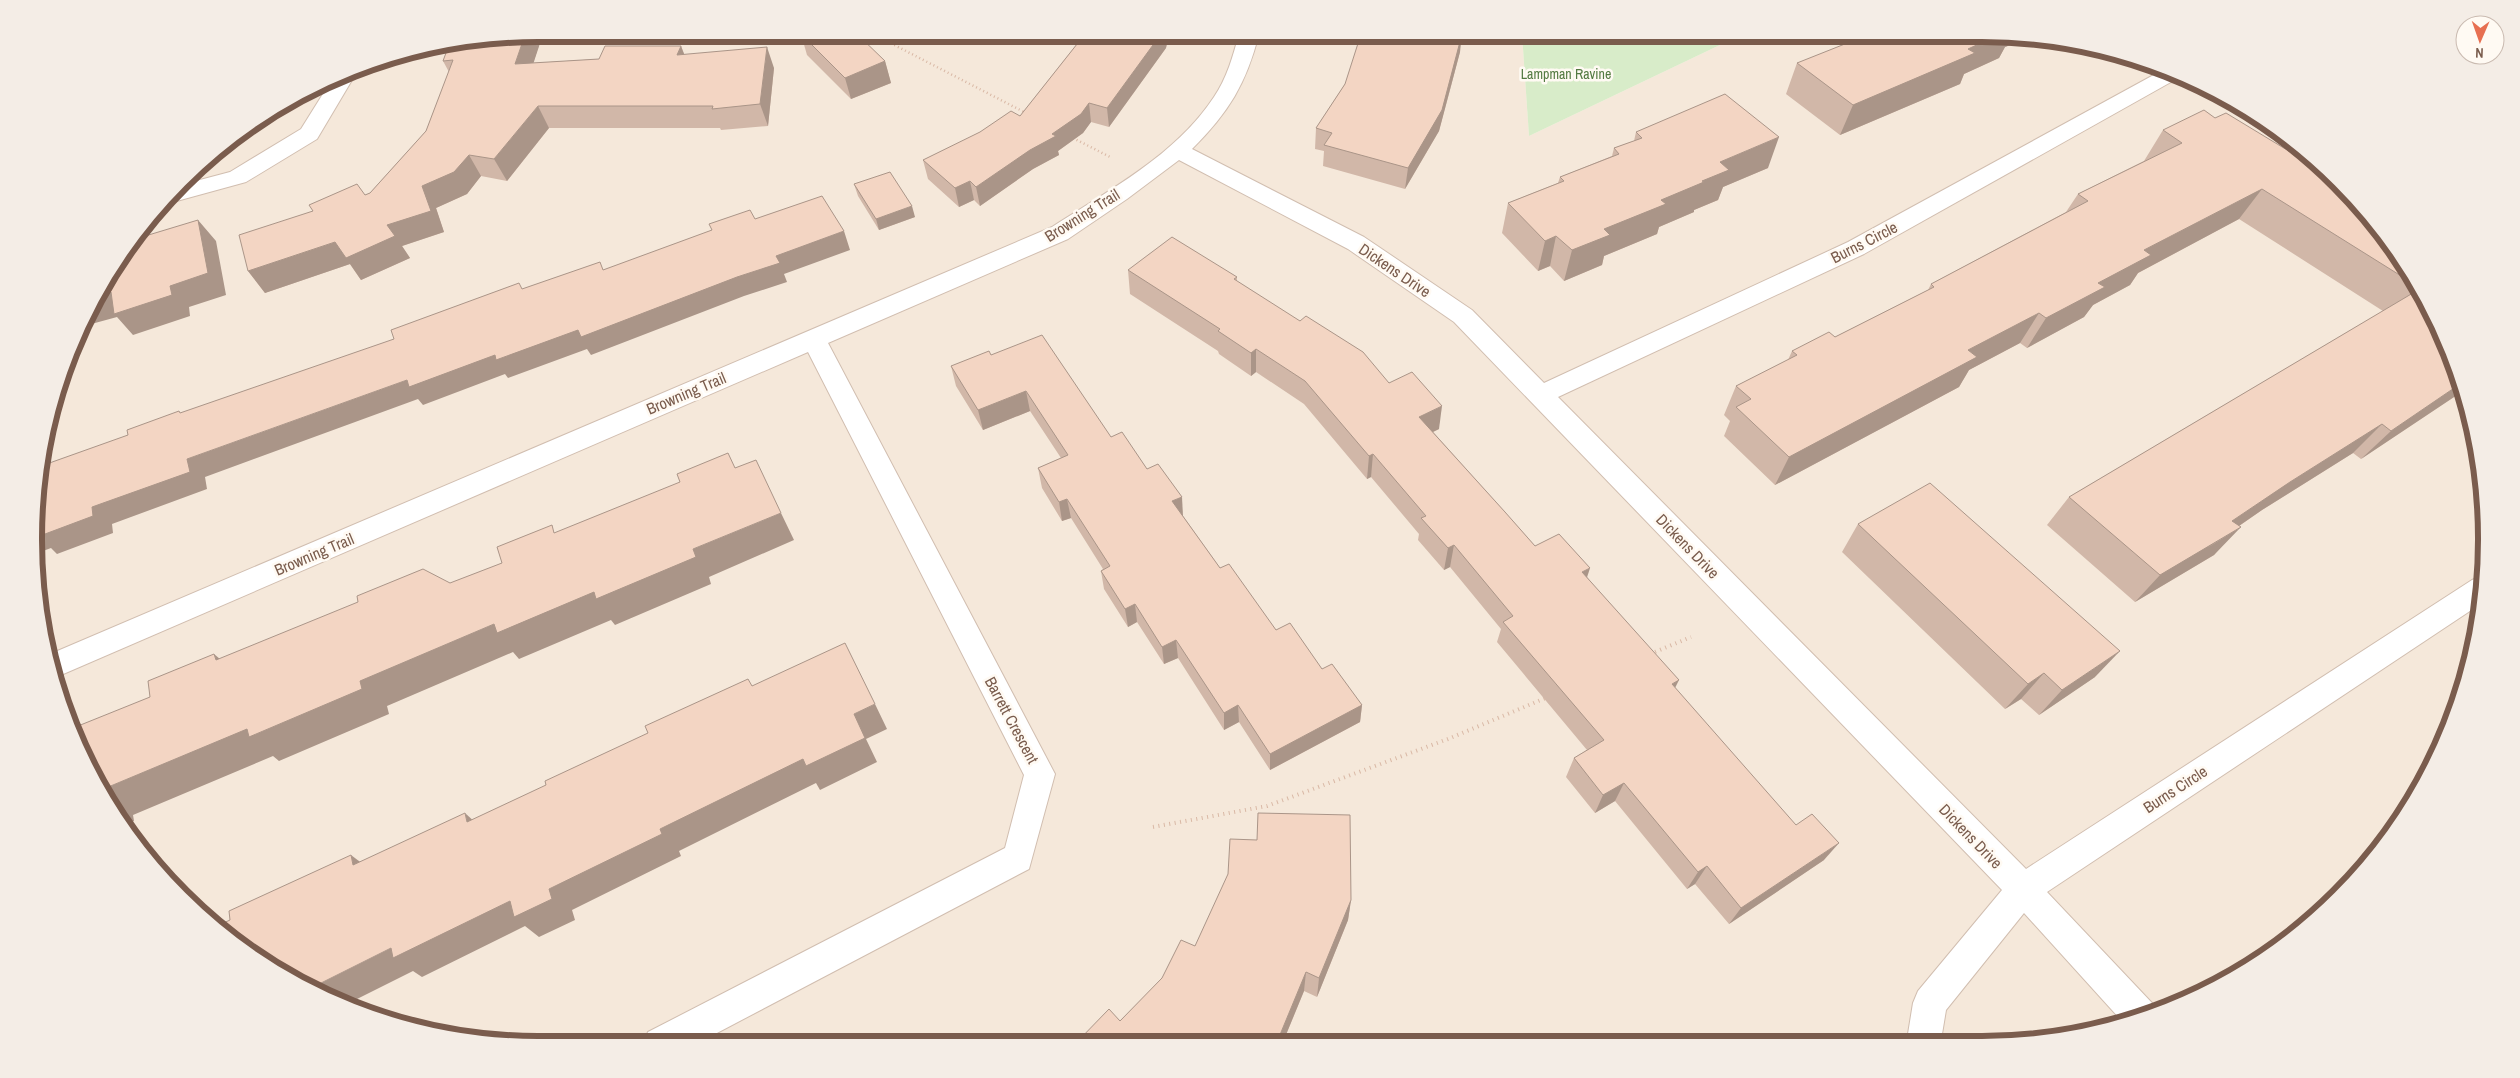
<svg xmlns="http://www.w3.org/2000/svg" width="2520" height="1078" font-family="'Archivo Narrow',sans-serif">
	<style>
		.residential { fill: #f5e8da }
		.green { fill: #d8ecc9 }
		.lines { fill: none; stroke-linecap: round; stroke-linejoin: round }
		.street-casing { stroke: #d1beb0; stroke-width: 2 }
		.path-far1 { stroke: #d9b8a5; stroke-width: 2.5; stroke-dasharray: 1 3; stroke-linecap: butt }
		.path { stroke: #d9b8a5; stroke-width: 4; stroke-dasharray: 1 4.5; stroke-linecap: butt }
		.street { fill: #fff; fill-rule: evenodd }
		.wall { fill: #d1b7a8 }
		.shaded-wall { fill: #aa9588 }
		.building { fill: #f3d5c3; stroke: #aa9588 }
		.labels { text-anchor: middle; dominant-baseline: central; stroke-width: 5; stroke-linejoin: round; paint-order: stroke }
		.far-park-label { font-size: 14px; fill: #537a41; stroke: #fffaf3 }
		.street-label { font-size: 16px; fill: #7a5c4d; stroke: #fffaf3 }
		.rim { fill: none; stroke: #7a5c4d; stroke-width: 6 }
	</style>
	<rect width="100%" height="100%" fill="#fdf6ec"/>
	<path class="residential" d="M539,34H1522L1529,136L1743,34H1981L2079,43L2144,61L2234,102L2314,159L2382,232L2434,316L2469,409L2485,506L2482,605L2459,702L2401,820L2338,896L2289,940L2175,1006L2047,1040L539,1044L441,1035L376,1017L287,977L231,940L159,872L102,792L61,702L43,637L34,539L43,441L61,376L101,287L138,231L206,159L287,101L376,61L441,43Z"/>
	<path class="green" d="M1522,34H1743L1529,136Z"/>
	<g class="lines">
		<defs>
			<g id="street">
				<path d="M1239,34H1259C1246,84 1229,112 1192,149L1364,237L1472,310L1544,383L1848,242L2161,71L2164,70L2187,80L2179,83L2171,82L1864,254L1558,397L2026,869L2472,580L2482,576V603L2047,892L2152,1003L2155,1011L2121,1020L2024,913L1946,1010L1941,1040H1907L1913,1003L1918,991L2002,890L1454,322L1348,249L1179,160L1127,199L1068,239L828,343L1055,774L1029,869L696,1044H643L648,1032L1005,848L1024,775L808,352L54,678L48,655L1052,227C1108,191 1176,155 1214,97C1227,78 1233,56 1239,34Z"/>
				<path d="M353,71L355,75L317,139L246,182L173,202L167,201L181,185L230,172L301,129L331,81Z"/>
			</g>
		</defs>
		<use href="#street" class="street-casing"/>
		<g class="path-far1">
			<path d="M873,34L1026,113"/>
			<path d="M1073,138L1112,158"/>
		</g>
		<g class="path">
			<path d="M1650,654L1691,637"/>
			<path d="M1153,827L1267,806L1448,739L1548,697"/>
		</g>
		<use href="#street" class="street"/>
	</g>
	<g class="wall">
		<path d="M543,34L533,63L599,59L681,46L684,54L774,68L768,126L721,130L720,128H549L507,181L481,176L467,194L436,208L444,232L402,246L410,258L361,280L350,264L265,293L248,271L365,195L370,193L426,131L449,72L443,61Z"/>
		<path d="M801,34L885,61L891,83L851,99L807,55Z"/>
		<path d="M898,34H959L961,45Z"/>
		<path d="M1085,34H1169L1166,48L1109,127L1091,122L1083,133L1058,151L1059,155L1033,169L980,206L974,200L959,207L928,179L923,160L1020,116Z"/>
		<path d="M1981,34L2016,37L2013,44L2005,47L1999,58L1964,74L1960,84L1840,135L1786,94L1797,63Z"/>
		<path d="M1460,52L1439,131L1405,189L1323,166L1324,151L1315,149L1316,128L1345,84Z"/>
		<path d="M2163,130L2382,232L2434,316L2463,391L2361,459L2353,453L2262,510L2239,526L2214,555L2135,602L2047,525L2069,497L2383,311L2239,219L2138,273L2130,285L2093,305L2084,317L2027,348L2020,343L1969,370L1959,387L1775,485L1724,436L1730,421L1724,415L1736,386L1788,360L1792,351L1835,337L1928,290L1931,284L2066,212L2078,194L2144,161Z"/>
		<path d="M1636,132L1768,168L1723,187L1718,200L1694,210V212L1659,227L1657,234L1604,256L1602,265L1564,281L1550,266L1538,271L1502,233L1508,203L1558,183L1560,177L1612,156L1614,148L1634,141Z"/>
		<path d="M854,184L915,217L879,230L858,196Z"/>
		<path d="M1128,270L1237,277V281L1389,383L1439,429L1433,432L1535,546L1587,577L1675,688L1824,860L1729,924L1695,884L1687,889L1615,801L1595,813L1566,777L1574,758L1587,750L1497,642L1501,629L1450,567L1444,570L1418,540L1419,534L1371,477L1367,479L1304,404L1256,372L1251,376L1219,354L1218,351L1130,294Z"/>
		<path d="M991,355L1111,437L1147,469L1183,516L1220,568L1276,630L1322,669L1362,705L1360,722L1270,770L1239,722L1224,730L1178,658L1164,664L1137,622L1128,627L1104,589L1101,571L1103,569L1071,518L1062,521L1042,488L1038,468L1061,458L1030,411L983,430L956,386L951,366Z"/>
		<path d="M1858,524L2095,677L2039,715L2021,699L2005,709L1842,552Z"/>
		<path d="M2357,874L2341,894L2336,889Z"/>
		<path d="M1351,900L1348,920L1317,997L1304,991L1283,1042L1076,1043L1120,1021L1195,946Z"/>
		<path d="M2319,913L2289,940L2247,964L2268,946L2293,932L2295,934Z"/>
	</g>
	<g class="shaded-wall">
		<path d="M543,34L526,86L515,64L525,35Z"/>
		<path d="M1161,34H1169L1166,48L1109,127L1107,108Z"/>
		<path d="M1462,34L1460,52L1439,131L1405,189L1408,168Z"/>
		<path d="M1998,35L2016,37L2013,44L2005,47L1999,58L1964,74L1960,84L1840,135L1853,105L1968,49Z"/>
		<path d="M681,46L689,67L677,55Z"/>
		<path d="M767,47L774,68L768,126L760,104Z"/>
		<path d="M885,61L891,83L851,99L845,78Z"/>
		<path d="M1089,103L1091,122L1083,133L1058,151L1059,155L1033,169L980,206L976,187L1052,134Z"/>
		<path d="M538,106L549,128L507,181L494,159Z"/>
		<path d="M1779,137L1768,168L1723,187L1718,200L1694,210V212L1659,227L1657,234L1604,256L1602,265L1564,281L1572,250L1604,229L1661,200L1702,181L1720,162Z"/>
		<path d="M469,155L481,176L467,194L436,208L444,232L402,246L410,258L361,280L350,264L265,293L248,271L387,225L422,186Z"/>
		<path d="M970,181L974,200L959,207L955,188Z"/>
		<path d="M2262,189L2239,219L2138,273L2130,285L2093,305L2084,317L2027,348L2046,318L2144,250Z"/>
		<path d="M912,206L915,217L879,230L876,219Z"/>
		<path d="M198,220L216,241L226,295L189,307L190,316L133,335L117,317L84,326L97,296L111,292L170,286Z"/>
		<path d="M844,231L850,250L784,274L787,282L744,296L591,355L587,349L508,378L505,374L423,405L418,399L205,477L207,489L112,524L113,533L57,554L51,548L35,554L34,539L35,530L92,507L187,459L407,380L495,355Z"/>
		<path d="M1556,236L1550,266L1538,271L1545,241Z"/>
		<path d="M2039,313L2020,343L1969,370L1959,387L1775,485L1789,457L1968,350Z"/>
		<path d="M1256,349V372L1251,376V353Z"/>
		<path d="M2460,384L2463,391L2361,459L2391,431Z"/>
		<path d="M1026,391L1030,411L983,430L978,410Z"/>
		<path d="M1442,406L1439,429L1416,440L1419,417Z"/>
		<path d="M2382,424L2353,453L2262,510L2207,548L2241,527L2214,555L2135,602L2160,575L2232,521L2290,482Z"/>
		<path d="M1373,454L1371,477L1367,479L1369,456Z"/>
		<path d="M1182,497L1183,516L1174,520L1172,501Z"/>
		<path d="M1067,499L1071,518L1062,521L1059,502Z"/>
		<path d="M781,513L794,540L709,577L711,584L615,625L611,620L519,659L513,652L387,706L389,714L279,761L273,756L133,815L134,821L125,825L101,790L494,624L693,549Z"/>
		<path d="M1454,545L1450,567L1444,570L1448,548Z"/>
		<path d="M1590,568L1583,590L1582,572Z"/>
		<path d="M1135,604L1137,622L1128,627L1125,609Z"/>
		<path d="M1176,640L1178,658L1164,664L1162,647Z"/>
		<path d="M2120,651L2095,677L2039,715L2062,690Z"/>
		<path d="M214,654L245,680L216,660Z"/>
		<path d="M2044,673L2021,699L2005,709L2028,684Z"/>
		<path d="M1679,680L1669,700L1672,684Z"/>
		<path d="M875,704L887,729L866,739L877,762L820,790L816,783L679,851L681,856L572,910L575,920L539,937L525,926L422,977L413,971L347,1004L311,988L391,948L510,901L549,889L660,829L854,714Z"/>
		<path d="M1238,705L1239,722L1224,730V713Z"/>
		<path d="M1362,705L1360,722L1270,770V754Z"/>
		<path d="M1624,783L1615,801L1595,813L1603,795Z"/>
		<path d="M465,813L490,836L467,822Z"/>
		<path d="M1839,843L1824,860L1729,924L1741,908Z"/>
		<path d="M351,855L380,877L353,865Z"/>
		<path d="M1707,866L1695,884L1687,889L1698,872Z"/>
		<path d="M1351,900L1348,920L1317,997L1319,978Z"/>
		<path d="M1306,972L1304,991L1283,1042H1277Z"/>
	</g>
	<g class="building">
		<path d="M801,34H857L885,61L845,78Z"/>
		<path d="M1085,34H1161L1107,108L1089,103L1081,114L1052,134L1056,136L1030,150L976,187L970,181L955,188L923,160L980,132L1011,111L1020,116Z"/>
		<path d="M1361,34H1462L1442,110L1408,168L1324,145L1332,133L1316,128L1345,84Z"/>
		<path d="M1870,34H1981L1998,35L1968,49L1975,53L1853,105L1797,63Z"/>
		<path d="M525,35L515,64L599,59L605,46H681L677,55L767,47L760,104L712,109L713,106H538L494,159L469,155L454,172L422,186L431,211L387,225L395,236L346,258L335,242L248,271L239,235L313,211L309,205L357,184L365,195L370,193L426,131L453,60L443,61L450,42Z"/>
		<path d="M1725,94L1779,137L1720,162L1729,170L1702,181L1704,182L1661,200L1666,204L1604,229L1610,235L1572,250L1556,236L1545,241L1508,203L1564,181L1560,177L1619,154L1614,148L1642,138L1636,132Z"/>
		<path d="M2204,110L2215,118L2226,113L2292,153L2298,150L2317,162L2382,232L2414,284L2262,189L2144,250L2151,255L2098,283L2105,287L2046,318L2039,313L1968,350L1977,357L1789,457L1736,407L1751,399L1736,386L1797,355L1792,351L1829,332L1835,337L1934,287L1931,284L2088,201L2078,194L2182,143L2163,130Z"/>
		<path d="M890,172L912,206L876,219L854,184Z"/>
		<path d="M822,196L844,231L776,256L780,263L737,277L581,337L578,330L496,360L495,355L409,387L407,380L187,459L190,472L92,507L93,516L37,537L36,529L35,530L41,466L128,435L127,430L179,411L180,413L394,339L391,330L519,283L522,289L600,262L603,270L712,230L709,224L750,210L755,219Z"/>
		<path d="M198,220L208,273L170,286L172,295L114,314L111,292L97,296L101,287L132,240Z"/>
		<path d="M1172,237L1237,277L1234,279L1300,321L1306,316L1363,352L1389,383L1412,372L1442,406L1419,417L1505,512L1535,546L1559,534L1590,568L1582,572L1679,680L1672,684L1796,825L1812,814L1839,843L1741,908L1707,866L1698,872L1624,783L1603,795L1574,758L1604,740L1503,622L1513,616L1454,545L1448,548L1421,518L1426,516L1373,454L1369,456L1305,381L1256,349L1251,353L1218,331L1220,329L1128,270Z"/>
		<path d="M2418,290L2434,316L2460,384L2391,431L2382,424L2290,482L2232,521L2241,527L2160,575L2069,497Z"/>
		<path d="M1042,335L1111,437L1122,432L1147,469L1158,464L1182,497L1172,501L1220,568L1229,564L1276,630L1290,623L1322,669L1332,664L1362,705L1270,754L1238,705L1224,713L1176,640L1162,647L1135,604L1125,609L1101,571L1110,566L1067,499L1059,502L1038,468L1068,455L1026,391L978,410L951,366L989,351L991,355Z"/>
		<path d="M728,453L735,468L756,460L781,513L693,549L696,557L596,599L594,592L497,633L494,624L360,681L362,689L249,737L247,729L101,790L73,728L150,697L148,681L214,654L216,660L358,602L357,596L423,569L450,583L502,563L497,547L552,525L554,533L680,482L677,474Z"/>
		<path d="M1930,483L2120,651L2062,690L2044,673L2028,684L1858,524Z"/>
		<path d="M845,643L875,704L854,714L865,738L806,766L803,759L660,829L662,834L549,889L552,899L514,917L510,901L393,958L391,948L311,988L287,977L231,940L217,926L230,920L229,911L351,855L353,865L465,813L467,822L546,785L545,781L648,733L645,726L748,679L752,686Z"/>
		<path d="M1258,813L1350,815L1351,900L1319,978L1306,972L1277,1042L1076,1043L1109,1009L1120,1021L1162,978L1181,940L1195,946L1228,874L1230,839L1257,840Z"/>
		<path d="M2293,932L2295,934L2289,940L2271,950Z"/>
		<path d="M995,1039L997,1043H987Z"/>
	</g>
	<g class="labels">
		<g class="far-park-label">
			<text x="1566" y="74">Lampman Ravine</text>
		</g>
		<g class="street-label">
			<text transform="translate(1082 215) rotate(-32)">Browning Trail</text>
			<text transform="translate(1864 242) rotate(-27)">Burns Circle</text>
			<text transform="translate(1395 270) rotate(34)">Dickens Drive</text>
			<text transform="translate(686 393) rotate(-23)">Browning Trail</text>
			<text transform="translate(1688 546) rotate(46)">Dickens Drive</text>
			<text transform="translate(314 554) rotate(-23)">Browning Trail</text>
			<text transform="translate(1012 720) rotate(62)">Barrett Crescent</text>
			<text transform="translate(2175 789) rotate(-33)">Burns Circle</text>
			<text transform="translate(1971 836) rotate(46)">Dickens Drive</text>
		</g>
	</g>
	<path d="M0 0H2520V1078H0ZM538 42H1982A496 496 0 0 1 2478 538V540A496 496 0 0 1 1982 1036H538A496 496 0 0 1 42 540V538A496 496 0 0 1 538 42Z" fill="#f4ede6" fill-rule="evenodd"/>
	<path class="rim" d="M538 42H1982A496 496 0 0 1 2478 538V540A496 496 0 0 1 1982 1036H538A496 496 0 0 1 42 540V538A496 496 0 0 1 538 42Z"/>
	<g transform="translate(2480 40) rotate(182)"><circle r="24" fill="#fffaf3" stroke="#cabbb1"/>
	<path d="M0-4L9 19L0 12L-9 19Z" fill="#e76f51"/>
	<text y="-8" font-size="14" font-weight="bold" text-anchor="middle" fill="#7a5c4d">N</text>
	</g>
</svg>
